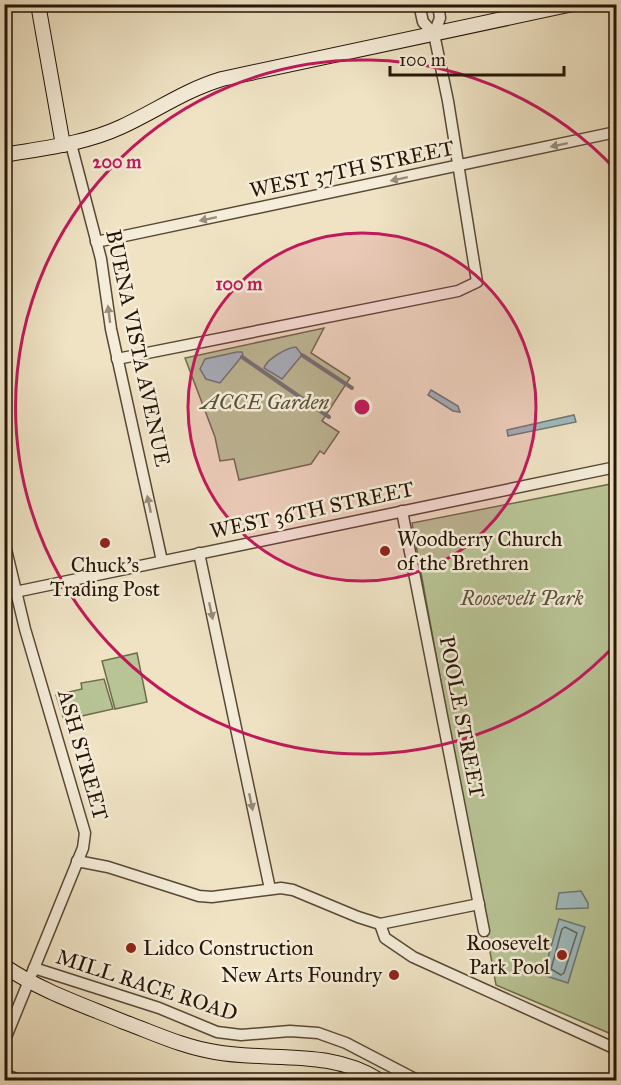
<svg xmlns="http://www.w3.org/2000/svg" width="621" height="1085" font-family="'IM FELL Great Primer',serif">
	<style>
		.green { fill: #b8c495; stroke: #6f6c4e; stroke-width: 1.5 }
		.water { fill: #9fbbbf; stroke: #6f7975; stroke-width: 1.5 }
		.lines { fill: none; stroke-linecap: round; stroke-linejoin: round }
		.shore { stroke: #626863; stroke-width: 1.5 }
		.stream { stroke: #6f7975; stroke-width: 4 }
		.street-casing { stroke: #584836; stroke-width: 13 }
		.secondary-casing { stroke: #261507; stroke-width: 16 }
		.street { stroke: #f5edd9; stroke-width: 10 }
		.secondary { stroke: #f5edd9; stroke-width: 14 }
		.oneway { fill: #988c7a }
		.ring { fill: none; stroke: #c2185b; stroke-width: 3 }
		.poi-dot { fill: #8f2418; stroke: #f5edd9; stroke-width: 2 }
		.labels { text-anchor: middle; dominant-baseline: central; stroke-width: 5; stroke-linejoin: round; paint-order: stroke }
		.street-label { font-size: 21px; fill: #261507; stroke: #f5edd9 }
		.park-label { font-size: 21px; font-style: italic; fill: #595239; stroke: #f5edd9 }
		.poi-label { font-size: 21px; fill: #261507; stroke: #f5edd9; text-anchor: start }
		.centre { fill: #c2185b; stroke: #f5edd9; stroke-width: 3 }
		.ring-label { font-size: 18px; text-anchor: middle; font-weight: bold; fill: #c2185b; stroke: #f5edd9; stroke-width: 5; stroke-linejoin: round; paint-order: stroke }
	</style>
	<rect width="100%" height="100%" fill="#efe3c4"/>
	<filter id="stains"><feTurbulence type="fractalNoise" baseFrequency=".00333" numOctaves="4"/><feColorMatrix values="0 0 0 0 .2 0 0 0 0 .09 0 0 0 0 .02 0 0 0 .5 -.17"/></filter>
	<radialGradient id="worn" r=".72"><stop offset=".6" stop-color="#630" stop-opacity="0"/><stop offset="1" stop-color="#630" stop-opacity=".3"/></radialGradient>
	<g class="green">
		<path d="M324,328L311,353L350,378L322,421L339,432L324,454L320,451L311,464L239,480L234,459L220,461L215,437L185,358Z"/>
		<path d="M616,483V1036L496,985L412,523Z"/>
		<path d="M137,653L147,702L115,709L102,661Z"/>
		<path d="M104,679L113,709L64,720L56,695L82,689L81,683Z"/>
	</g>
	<g class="water">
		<path d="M296,347L302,355L282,379L264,368C267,359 286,348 296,347Z"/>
		<path d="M237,352H242L243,355L220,383L206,379L200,369L205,359Z"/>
		<path d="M431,390L458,406L460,412L453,411L428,395Z"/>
		<path d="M574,415L576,422L508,436L507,430Z"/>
		<path d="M581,891L588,903V908L556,909L559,893Z"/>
		<path d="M559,919L585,927L568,983L543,975Z"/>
	</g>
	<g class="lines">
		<path class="shore" d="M565,927L577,933L564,973L561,975L551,969L562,929Z"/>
		<g class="stream">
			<path d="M302,355L352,388"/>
			<path d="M242,357L329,417"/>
		</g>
		<defs>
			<g id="street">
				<path d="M434,34L440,18L438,4"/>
				<path d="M71,144L101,259L111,329L162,561"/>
				<path d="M96,242L616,132"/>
				<path d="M117,359L458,291L477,282L448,101L434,34L423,22L419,4"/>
				<path d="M402,511L484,931"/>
				<path d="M4,541L25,629L85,833L83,848L4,1042"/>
				<path d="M199,553L270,889"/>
				<path d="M15,592L616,467"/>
				<path d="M77,861L108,867L199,896L212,897L281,888L293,890L358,917L380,924L479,904"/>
				<path d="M380,924L385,938L413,957L616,1049"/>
				<path d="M34,968L159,1008L217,1032L241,1035L290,1031L318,1033L346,1043L417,1080"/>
				<path d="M4,1074L19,1080"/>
			</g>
			<g id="secondary">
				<path d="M38,4L63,145"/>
				<path d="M4,155C44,148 84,144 121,127C156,111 185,90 222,79L573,4"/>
				<path d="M4,966C41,991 83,1005 124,1022C154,1033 183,1047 215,1052C271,1062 328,1048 379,1080"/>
			</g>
		</defs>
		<use href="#street" class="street-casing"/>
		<use href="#secondary" class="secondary-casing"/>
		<use href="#street" class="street"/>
		<use href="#secondary" class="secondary"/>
	</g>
	<defs><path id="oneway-solid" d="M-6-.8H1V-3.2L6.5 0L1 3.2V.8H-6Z" transform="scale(1.5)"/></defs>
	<g class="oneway">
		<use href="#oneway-solid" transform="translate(559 145) rotate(168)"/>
		<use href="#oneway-solid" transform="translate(399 179) rotate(168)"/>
		<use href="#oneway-solid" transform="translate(208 219) rotate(168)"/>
		<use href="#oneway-solid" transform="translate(109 314) rotate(-97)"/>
		<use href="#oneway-solid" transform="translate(149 504) rotate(-102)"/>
		<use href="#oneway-solid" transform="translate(211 611) rotate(78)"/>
		<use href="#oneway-solid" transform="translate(251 802) rotate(78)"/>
	</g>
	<circle cx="362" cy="407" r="174" fill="#c2185b" fill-opacity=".12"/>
	<g class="ring">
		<circle cx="362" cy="407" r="174"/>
		<path d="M616 644A347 347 0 1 1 616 170"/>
	</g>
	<g class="poi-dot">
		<circle cx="105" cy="543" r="6"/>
		<circle cx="385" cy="551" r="6"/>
		<circle cx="131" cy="948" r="6"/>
		<circle cx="562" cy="955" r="6"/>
		<circle cx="394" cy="975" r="6"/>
	</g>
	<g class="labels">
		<g class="street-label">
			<text transform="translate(352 169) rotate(-12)">WEST 37TH STREET</text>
			<text transform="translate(138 348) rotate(78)">BUENA VISTA AVENUE</text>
			<text transform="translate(312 510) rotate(-12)">WEST 36TH STREET</text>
			<text transform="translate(462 717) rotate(79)">POOLE STREET</text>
			<text transform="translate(83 755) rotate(74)">ASH STREET</text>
			<text transform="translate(147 985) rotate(18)">MILL RACE ROAD</text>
		</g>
		<g class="park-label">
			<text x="265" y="402">ACCE Garden</text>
			<text x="522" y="598">Roosevelt Park</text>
		</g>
		<g class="poi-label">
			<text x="397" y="539">Woodberry Church<tspan x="397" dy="24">of the Brethren</tspan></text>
			<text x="105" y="565" text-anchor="middle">Chuck's<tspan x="105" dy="24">Trading Post</tspan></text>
			<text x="550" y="943" text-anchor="end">Roosevelt<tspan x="550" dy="24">Park Pool</tspan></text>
			<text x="143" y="948">Lidco Construction</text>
			<text x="382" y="975" text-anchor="end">New Arts Foundry</text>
		</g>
	</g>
	<circle cx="362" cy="407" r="9" class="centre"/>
	<g class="ring-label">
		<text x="117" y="168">200 m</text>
		<text x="239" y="290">100 m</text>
	</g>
	<rect width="621" height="1085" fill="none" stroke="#efe3c4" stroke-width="24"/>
	<rect x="6" y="6" width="609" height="1073" fill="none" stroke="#261507" stroke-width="3"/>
	<rect x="12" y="12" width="597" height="1061" fill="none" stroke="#261507" stroke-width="1.5"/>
	<path d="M390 66v9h174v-9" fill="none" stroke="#261507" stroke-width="3"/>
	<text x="399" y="66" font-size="18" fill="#261507" stroke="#f5edd9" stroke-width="4.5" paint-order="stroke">100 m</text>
	<rect width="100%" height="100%" filter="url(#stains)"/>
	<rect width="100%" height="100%" fill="url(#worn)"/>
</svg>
